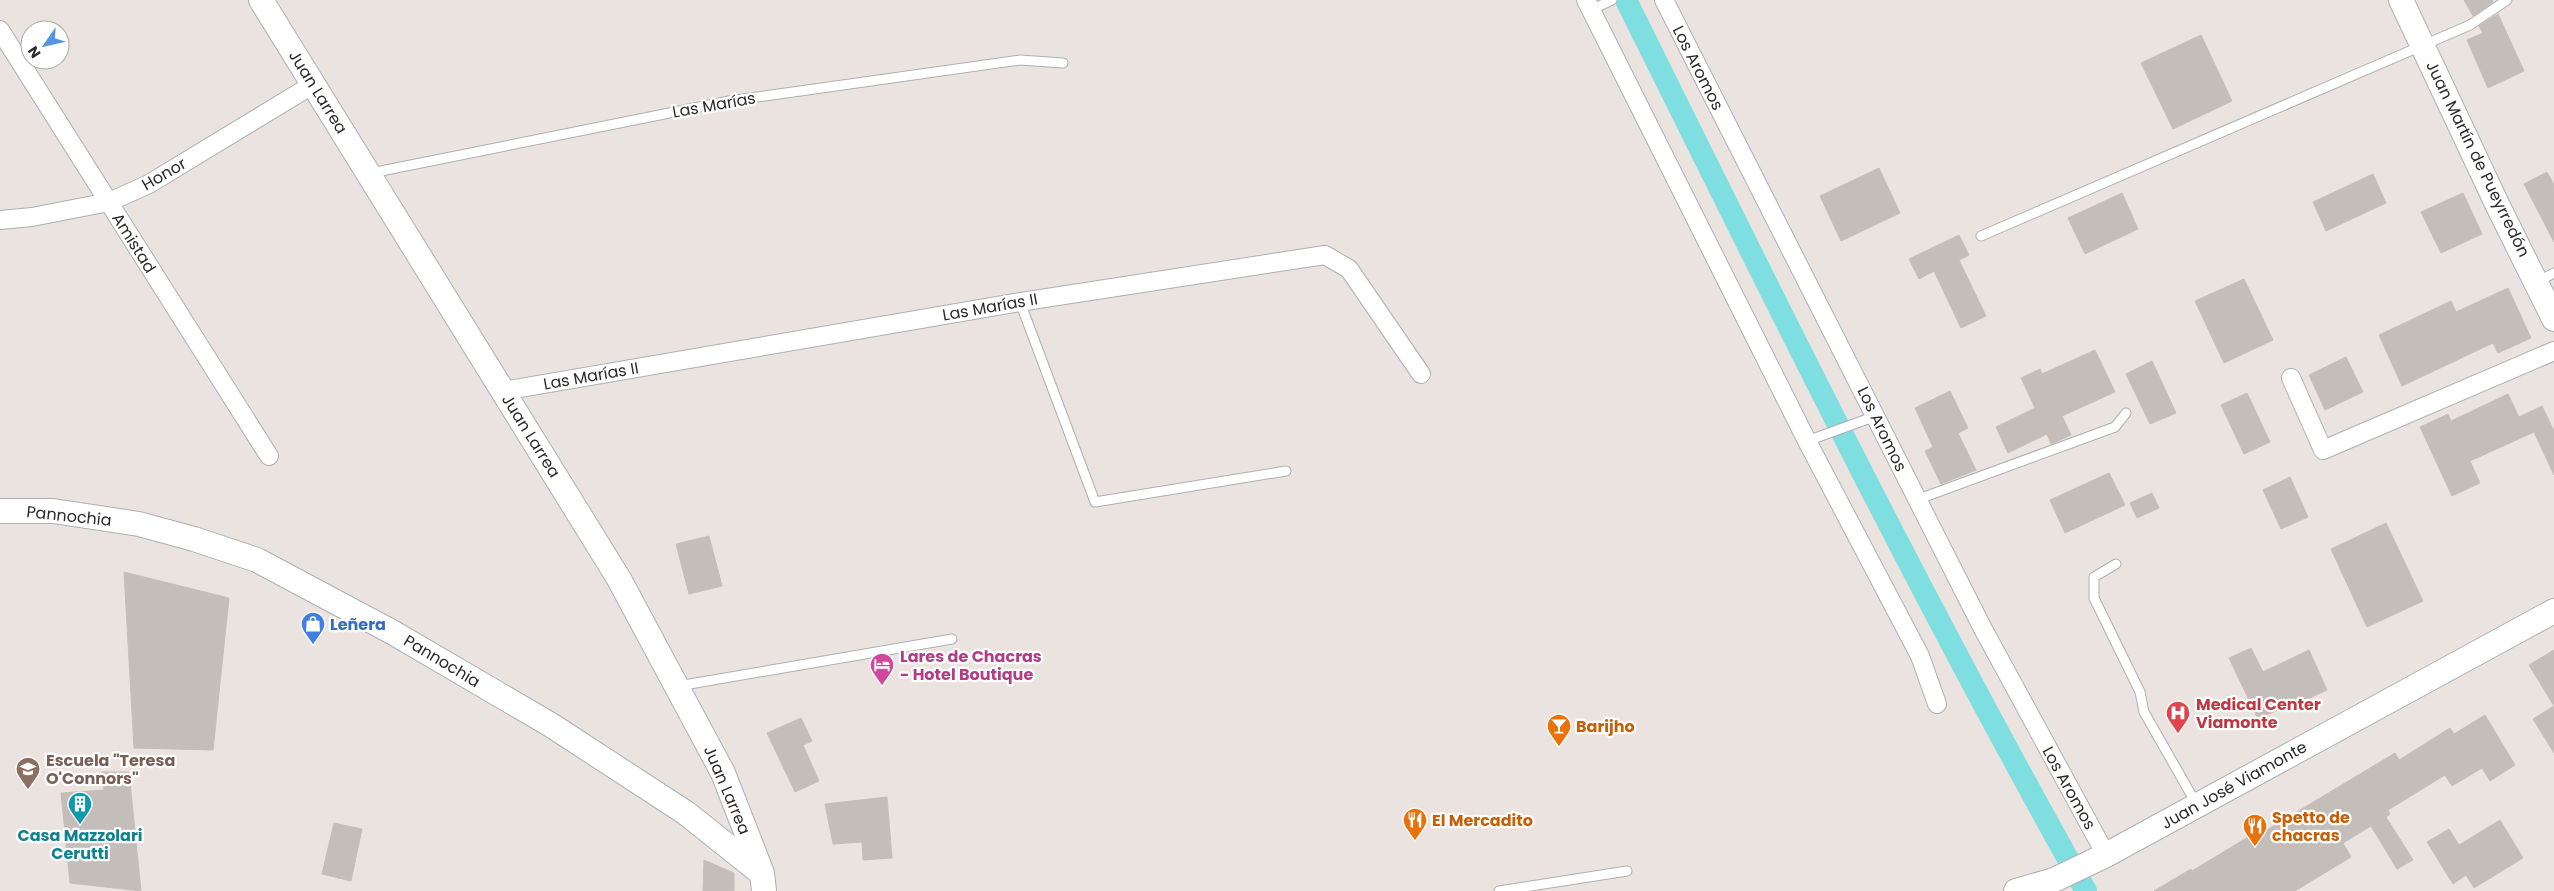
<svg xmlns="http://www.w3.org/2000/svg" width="2554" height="891" font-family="Poppins,sans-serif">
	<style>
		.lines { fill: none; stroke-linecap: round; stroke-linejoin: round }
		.canal { stroke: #7fdfe0; stroke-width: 22 }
		.building { fill: #c4beba; stroke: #c6beb9 }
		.lane-casing { stroke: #abb0b5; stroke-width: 11 }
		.street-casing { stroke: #abb0b5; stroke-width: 20 }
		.secondary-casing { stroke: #abb0b5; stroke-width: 26 }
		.lane { stroke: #fff; stroke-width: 9 }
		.street { stroke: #fff; stroke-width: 18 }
		.secondary { stroke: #fff; stroke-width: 24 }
		.labels { text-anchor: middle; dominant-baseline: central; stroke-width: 4.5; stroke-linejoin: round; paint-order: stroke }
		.street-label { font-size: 16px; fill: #2b2b2b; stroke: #fff }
		.shop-label { font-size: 16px; font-weight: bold; fill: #366cbe; stroke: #fff; text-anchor: start }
		.hotel-label { font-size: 16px; font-weight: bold; fill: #b23c85; stroke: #fff; text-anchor: start }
		.health-label { font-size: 16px; font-weight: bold; fill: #be3a42; stroke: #fff; text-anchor: start }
		.food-label { font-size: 16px; font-weight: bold; fill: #c56008; stroke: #fff; text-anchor: start }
		.education-label { font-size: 16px; font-weight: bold; fill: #785e54; stroke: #fff; text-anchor: start }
		.culture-label { font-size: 16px; font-weight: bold; fill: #0d838f; stroke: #fff }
	</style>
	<rect width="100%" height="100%" fill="#ebe3df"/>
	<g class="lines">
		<path class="canal" d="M1626,0C1774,299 1922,600 2086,891"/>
	</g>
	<g class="building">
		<path d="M2464,0H2492L2493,2L2473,16Z"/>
		<path d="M2498,14L2524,71L2488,88L2467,40L2483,33L2479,26Z"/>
		<path d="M2201,35L2232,101L2173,129L2141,63Z"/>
		<path d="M1879,168L1900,213L1841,241L1820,196Z"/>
		<path d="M2547,172L2554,185V242L2524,184Z"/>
		<path d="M2373,174L2386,203L2326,231L2313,202Z"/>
		<path d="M2122,193L2138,229L2085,254L2068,218Z"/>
		<path d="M2463,193L2482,234L2441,253L2421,212Z"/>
		<path d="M1959,235L1969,255L1959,260L1986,316L1961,328L1934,271L1919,279L1909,259Z"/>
		<path d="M2244,279L2273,340L2224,363L2195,301Z"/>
		<path d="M2508,288L2531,338L2498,353L2493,343L2402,386L2379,335L2451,301L2456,312Z"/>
		<path d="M2095,350L2115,392L2062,416L2071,435L2051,444L2047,434L2008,453L1996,427L2035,408L2021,378L2040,369L2042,374Z"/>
		<path d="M2346,357L2363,392L2325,410L2309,375Z"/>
		<path d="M2152,361L2176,413L2150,424L2126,374Z"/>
		<path d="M1950,391L1968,428L1958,433L1976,470L1941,484L1925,451L1933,447L1915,408Z"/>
		<path d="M2247,393L2270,442L2244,454L2221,405Z"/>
		<path d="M2508,394L2519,417L2542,406L2554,431V475L2534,432L2470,461L2480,483L2452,496L2420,427L2448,414L2451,421Z"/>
		<path d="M2109,473L2125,505L2065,533L2050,500Z"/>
		<path d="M2290,477L2308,517L2281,529L2263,490Z"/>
		<path d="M2152,493L2159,508L2137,518L2130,503Z"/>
		<path d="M2386,523L2423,601L2367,627L2331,549Z"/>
		<path d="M709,536L722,586L689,594L676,544Z"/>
		<path d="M124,572L229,598L213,750L134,748Z"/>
		<path d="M2251,648L2263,672L2309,650L2327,690L2303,701L2302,699L2258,719L2229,658Z"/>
		<path d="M2554,650V753L2533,719L2554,706L2529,665Z"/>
		<path d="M2485,715L2515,765L2490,781L2482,768L2452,786L2445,775L2388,810L2390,814L2386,817L2413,860L2397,869L2371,826L2343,843L2351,857L2295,891H2154L2191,869L2192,871L2263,828L2265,831L2395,753L2399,760L2450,728L2454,734Z"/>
		<path d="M801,718L812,741L803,745L819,781L795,792L767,733Z"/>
		<path d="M102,772H129L141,891L70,883L61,793L104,790Z"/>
		<path d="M887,797L892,858L863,860L862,842L833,844L825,804Z"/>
		<path d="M2500,820L2523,858L2474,888L2466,875L2453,884L2427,842L2449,829L2459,845Z"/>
		<path d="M334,823L362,829L351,881L322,874Z"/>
		<path d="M704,860L734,873V891H703Z"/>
	</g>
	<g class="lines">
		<defs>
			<g id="lane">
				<path d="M1591,10L1612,0"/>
				<path d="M371,173L729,101L1020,60L1063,63"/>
				<path d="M1981,236L2470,25L2507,0"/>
				<path d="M2537,282L2554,273"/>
				<path d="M1020,302L1095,502L1286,471"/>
				<path d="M1807,441L1876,416"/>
				<path d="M1916,500L2115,427L2126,413"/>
				<path d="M2116,564L2094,577V598L2140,692L2144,712L2197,805"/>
				<path d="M678,686L952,639"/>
				<path d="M1499,891L1627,871"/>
			</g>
			<g id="street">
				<path d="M1586,0L1807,441L1920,656L1937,704"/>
				<path d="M1664,0L1982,627L2106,855"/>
				<path d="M0,30L269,456"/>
				<path d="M0,220L32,217L109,202L149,184L312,85"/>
				<path d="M2291,378L2323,450L2554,351"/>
				<path d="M503,391L1020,302L1325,255L1349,269L1421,374"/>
			</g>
			<g id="secondary">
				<path d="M261,0L619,579L723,773L762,873L764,891"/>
				<path d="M2401,0L2497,204L2554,319"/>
				<path d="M0,511H53L139,524L194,539L257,560L392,632L551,725L686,813L760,872"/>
				<path d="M2016,891L2054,880L2106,855L2554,611"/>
			</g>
		</defs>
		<use href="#lane" class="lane-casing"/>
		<use href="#street" class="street-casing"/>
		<use href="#secondary" class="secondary-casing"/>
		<use href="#lane" class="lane"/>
		<use href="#street" class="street"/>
		<use href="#secondary" class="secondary"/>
	</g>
	<defs>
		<symbol id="shop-pin" viewBox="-11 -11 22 30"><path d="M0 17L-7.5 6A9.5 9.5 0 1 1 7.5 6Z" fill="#3f7fe0" stroke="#fff"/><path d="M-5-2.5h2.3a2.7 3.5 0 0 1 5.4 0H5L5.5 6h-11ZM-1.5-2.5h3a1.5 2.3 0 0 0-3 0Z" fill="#fff"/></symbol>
		<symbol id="hotel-pin" viewBox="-11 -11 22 30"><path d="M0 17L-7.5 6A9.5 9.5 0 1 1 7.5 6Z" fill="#d1479c" stroke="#fff"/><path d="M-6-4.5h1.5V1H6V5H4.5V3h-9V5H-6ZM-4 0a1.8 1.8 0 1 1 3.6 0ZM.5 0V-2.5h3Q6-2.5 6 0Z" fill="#fff"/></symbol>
		<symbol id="hospital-pin" viewBox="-11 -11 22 30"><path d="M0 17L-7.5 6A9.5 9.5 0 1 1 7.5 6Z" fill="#e0444e" stroke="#fff"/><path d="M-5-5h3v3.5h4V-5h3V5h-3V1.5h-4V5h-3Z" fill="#fff"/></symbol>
		<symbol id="bar-pin" viewBox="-11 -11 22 30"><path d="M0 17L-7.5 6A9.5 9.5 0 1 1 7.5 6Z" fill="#e8710a" stroke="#fff"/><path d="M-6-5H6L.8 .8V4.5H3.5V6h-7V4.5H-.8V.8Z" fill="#fff"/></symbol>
		<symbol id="school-pin" viewBox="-11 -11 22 30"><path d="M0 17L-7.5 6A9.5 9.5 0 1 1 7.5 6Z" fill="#8d6e63" stroke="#fff"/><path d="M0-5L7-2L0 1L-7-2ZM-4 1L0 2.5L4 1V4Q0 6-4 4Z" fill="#fff"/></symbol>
		<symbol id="building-pin" viewBox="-11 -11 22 30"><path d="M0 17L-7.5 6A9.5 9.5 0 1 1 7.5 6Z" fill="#0f9aa8" stroke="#fff"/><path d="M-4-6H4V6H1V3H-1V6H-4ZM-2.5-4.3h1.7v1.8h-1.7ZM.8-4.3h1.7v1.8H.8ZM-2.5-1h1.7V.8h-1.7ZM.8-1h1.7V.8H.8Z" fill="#fff"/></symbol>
		<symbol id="restaurant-pin" viewBox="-11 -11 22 30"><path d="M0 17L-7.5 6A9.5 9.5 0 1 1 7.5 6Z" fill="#e8710a" stroke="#fff"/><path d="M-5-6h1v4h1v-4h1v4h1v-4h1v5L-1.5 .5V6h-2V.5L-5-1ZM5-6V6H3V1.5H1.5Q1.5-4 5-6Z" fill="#fff"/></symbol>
	</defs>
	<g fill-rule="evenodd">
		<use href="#shop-pin" x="299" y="610" width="28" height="38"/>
		<use href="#hotel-pin" x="868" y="651" width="28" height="38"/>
		<use href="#hospital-pin" x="2164" y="699" width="28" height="38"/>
		<use href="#bar-pin" x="1545" y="712" width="28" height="38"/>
		<use href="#school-pin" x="14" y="755" width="28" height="38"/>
		<use href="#building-pin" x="66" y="790" width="28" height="38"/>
		<use href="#restaurant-pin" x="1401" y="806" width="28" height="38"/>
		<use href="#restaurant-pin" x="2241" y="812" width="28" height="38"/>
	</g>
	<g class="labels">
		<g class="street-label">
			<text transform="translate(1698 68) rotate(63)">Los Aromos</text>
			<text transform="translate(318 92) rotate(58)">Juan Larrea</text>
			<text transform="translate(714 105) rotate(-10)">Las Marías</text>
			<text transform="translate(2478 159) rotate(64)">Juan Martín de Pueyrredón</text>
			<text transform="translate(164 174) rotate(-30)">Honor</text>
			<text transform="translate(134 243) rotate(58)">Amistad</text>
			<text transform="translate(990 307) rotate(-10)">Las Marías II</text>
			<text transform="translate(591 376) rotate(-10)">Las Marías II</text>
			<text transform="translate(1882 429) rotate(64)">Los Aromos</text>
			<text transform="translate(531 436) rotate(58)">Juan Larrea</text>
			<text transform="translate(69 516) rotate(6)">Pannochia</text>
			<text transform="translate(442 661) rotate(31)">Pannochia</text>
			<text transform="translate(2234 785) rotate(-29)">Juan José Viamonte</text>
			<text transform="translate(2069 788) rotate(61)">Los Aromos</text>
			<text transform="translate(727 790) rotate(67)">Juan Larrea</text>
		</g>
		<g class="shop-label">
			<text x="330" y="624">Leñera</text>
		</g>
		<g class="hotel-label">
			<text x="900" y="656">Lares de Chacras<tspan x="900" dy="18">- Hotel Boutique</tspan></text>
		</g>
		<g class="health-label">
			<text x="2196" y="704">Medical Center<tspan x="2196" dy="18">Viamonte</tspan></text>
		</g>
		<g class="food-label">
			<text x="1576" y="726">Barijho</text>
			<text x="2272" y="817">Spetto de<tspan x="2272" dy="18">chacras</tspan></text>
			<text x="1432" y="820">El Mercadito</text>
		</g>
		<g class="education-label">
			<text x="46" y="760">Escuela "Teresa<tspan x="46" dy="18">O'Connors"</tspan></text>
		</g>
		<g class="culture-label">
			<text x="80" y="835">Casa Mazzolari<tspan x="80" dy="18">Cerutti</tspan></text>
		</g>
	</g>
	<g transform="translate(45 45) rotate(236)"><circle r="24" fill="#ffffff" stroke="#aaaaaa"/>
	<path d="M0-4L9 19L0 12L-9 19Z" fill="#5394e4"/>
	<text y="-8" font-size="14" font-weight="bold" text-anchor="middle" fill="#2b2b2b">N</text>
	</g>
</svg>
